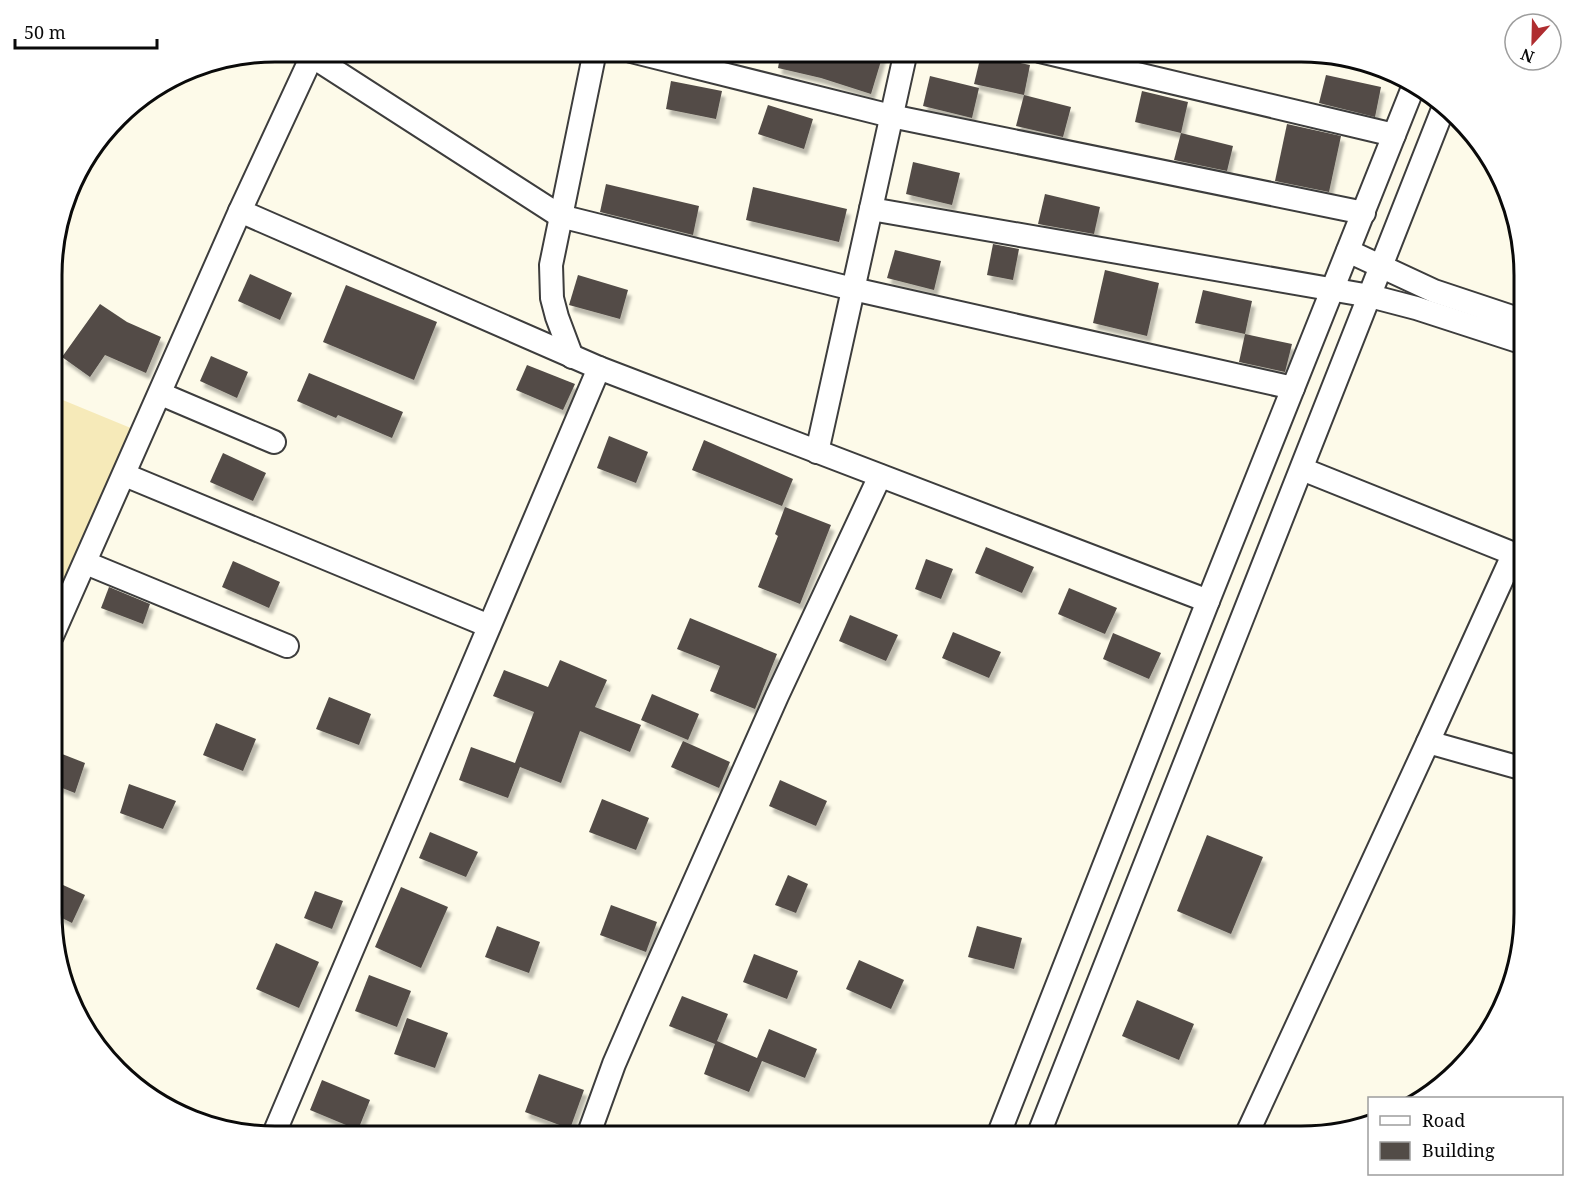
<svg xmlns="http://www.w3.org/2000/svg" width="1575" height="1187" font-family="'Noto Serif',serif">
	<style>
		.sand { fill: #f6eab9 }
		.building { fill: #524c47; filter: url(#shadow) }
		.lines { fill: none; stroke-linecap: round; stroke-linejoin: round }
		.minor-casing { stroke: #3d3d3d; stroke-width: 26 }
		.minor { stroke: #fff; stroke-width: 22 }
		.rim { fill: none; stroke: #0a0a0a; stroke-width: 3 }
	</style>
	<defs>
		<filter id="shadow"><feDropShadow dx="3.5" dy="6" stdDeviation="1.5" flood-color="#0004"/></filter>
	</defs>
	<rect width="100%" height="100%" fill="#fdfae9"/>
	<path class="sand" d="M53,396L138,431L52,632Z"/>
	<g class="building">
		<path d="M781,51H884L871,94L821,78L778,68Z"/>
		<path d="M981,55L1030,65L1024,95L974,84Z"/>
		<path d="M1326,75L1381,87L1375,117L1319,103Z"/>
		<path d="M930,76L979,88L972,118L923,106Z"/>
		<path d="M671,81L722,91L716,119L666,109Z"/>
		<path d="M1142,91L1188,102L1181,133L1135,122Z"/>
		<path d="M1024,95L1071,107L1063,137L1016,126Z"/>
		<path d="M768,105L813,119L804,149L758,134Z"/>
		<path d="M1287,124L1341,136L1329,192L1275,181Z"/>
		<path d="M1181,133L1233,146L1227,171L1174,160Z"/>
		<path d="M913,162L960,173L952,205L906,194Z"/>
		<path d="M606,184L699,206L693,235L600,212Z"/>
		<path d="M753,187L847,209L839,242L746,220Z"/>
		<path d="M1045,194L1100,207L1094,234L1038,224Z"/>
		<path d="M993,244L1019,249L1013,280L987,275Z"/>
		<path d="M895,250L941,261L934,290L887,278Z"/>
		<path d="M1105,270L1159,283L1147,336L1093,323Z"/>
		<path d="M250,274L292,293L280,320L238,301Z"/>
		<path d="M578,275L628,290L620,319L569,305Z"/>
		<path d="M346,285L437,322L414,380L323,342Z"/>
		<path d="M1203,290L1252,301L1245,334L1195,323Z"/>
		<path d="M100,304L127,322L161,337L146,373L105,355L90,377L62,357Z"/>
		<path d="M1245,334L1292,344L1285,372L1239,362Z"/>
		<path d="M211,356L248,372L237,398L200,381Z"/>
		<path d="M527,365L575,384L563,410L516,390Z"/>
		<path d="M309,373L403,412L392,438L338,415L336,418L297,401Z"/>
		<path d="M609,436L648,452L636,483L597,468Z"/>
		<path d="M704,440L793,479L782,506L692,470Z"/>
		<path d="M223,453L266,473L253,501L210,482Z"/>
		<path d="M785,507L831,525L800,604L758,587L778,536L775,534Z"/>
		<path d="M986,547L1034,567L1022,593L975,573Z"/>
		<path d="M926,559L953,569L941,599L915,589Z"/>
		<path d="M233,561L280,582L269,608L222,587Z"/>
		<path d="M109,587L150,604L143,624L101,608Z"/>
		<path d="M1069,588L1117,608L1105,634L1058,614Z"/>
		<path d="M850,615L898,635L886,661L839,641Z"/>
		<path d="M690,618L777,654L755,709L710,691L720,666L677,649Z"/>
		<path d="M953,632L1001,652L989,678L942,658Z"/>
		<path d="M1113,633L1161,653L1149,679L1103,659Z"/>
		<path d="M560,660L607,680L595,707L641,725L630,752L580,731L561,783L520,767L508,798L459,780L471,747L515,763L534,712L493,696L504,670L548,687Z"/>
		<path d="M652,694L699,714L688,740L641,720Z"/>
		<path d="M329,697L371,714L359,745L316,729Z"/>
		<path d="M216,723L256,739L243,771L203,755Z"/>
		<path d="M683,741L730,762L719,788L671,767Z"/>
		<path d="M52,750L85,763L75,793L52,784Z"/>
		<path d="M780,780L827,801L816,826L769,806Z"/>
		<path d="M129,784L176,801L163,829L120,813Z"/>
		<path d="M602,799L649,818L636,850L589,832Z"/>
		<path d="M430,832L478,852L466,877L419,858Z"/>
		<path d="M1207,835L1263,857L1231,934L1177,911Z"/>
		<path d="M788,875L808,884L796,913L775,905Z"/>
		<path d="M52,880L85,895L72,923L52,913Z"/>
		<path d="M401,887L448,907L421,968L375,947Z"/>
		<path d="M315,891L343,901L332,929L304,918Z"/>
		<path d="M611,905L657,922L646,952L600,935Z"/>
		<path d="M497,926L540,942L529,973L485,957Z"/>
		<path d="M977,926L1022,938L1014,969L968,957Z"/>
		<path d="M276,943L319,962L299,1008L256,989Z"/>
		<path d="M754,954L798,971L787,999L743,982Z"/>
		<path d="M859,960L904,980L891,1009L846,989Z"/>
		<path d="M369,975L411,991L397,1027L355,1011Z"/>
		<path d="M682,996L728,1014L717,1041L757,1058L769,1029L817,1049L805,1078L762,1061L749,1092L704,1074L715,1044L669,1026Z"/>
		<path d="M1137,1000L1194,1024L1179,1060L1122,1036Z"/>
		<path d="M407,1018L448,1033L435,1068L394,1054Z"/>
		<path d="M539,1074L584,1090L570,1129L525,1112Z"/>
		<path d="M322,1080L370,1100L358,1130L310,1110Z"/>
	</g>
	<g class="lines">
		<defs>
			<g id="minor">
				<path d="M304,51L560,216L853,289L1293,388"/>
				<path d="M631,51L891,116L1364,213"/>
				<path d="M1040,51L1394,135"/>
				<path d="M871,209L1370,296L1416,308L1524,343"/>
				<path d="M240,211L599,368L1208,601"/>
				<path d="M1348,251L1434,291L1524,321"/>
				<path d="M572,357L557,317L552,298L551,265L595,51"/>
				<path d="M161,394L274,442"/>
				<path d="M817,452L906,51"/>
				<path d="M1302,469L1524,558"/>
				<path d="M125,475L489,626"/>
				<path d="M86,563L287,646"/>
				<path d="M52,636L240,211L312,56"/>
				<path d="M1428,742L1513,555"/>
				<path d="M273,1136L599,368"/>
				<path d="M588,1136L614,1064L637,1011L777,696L880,476"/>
				<path d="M998,1136L1208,601L1414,85"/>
				<path d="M1038,1136L1445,104"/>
				<path d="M1246,1136L1428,742L1524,769"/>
			</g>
		</defs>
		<use href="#minor" class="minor-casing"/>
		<use href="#minor" class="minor"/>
	</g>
	<path d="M0 0H1575V1187H0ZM275 62H1301A213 213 0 0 1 1514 275V913A213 213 0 0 1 1301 1126H275A213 213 0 0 1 62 913V275A213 213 0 0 1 275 62Z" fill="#fff" fill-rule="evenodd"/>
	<path class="rim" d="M275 62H1301A213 213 0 0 1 1514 275V913A213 213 0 0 1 1301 1126H275A213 213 0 0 1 62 913V275A213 213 0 0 1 275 62Z"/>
	<rect x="1368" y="1097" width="195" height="78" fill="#ffffff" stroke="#9d9d9d" stroke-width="1.5"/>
	<rect x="1380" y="1116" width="30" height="9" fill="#ffffff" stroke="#9d9d9d" stroke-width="1.5"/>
	<text x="1422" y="1127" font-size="18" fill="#0a0a0a">Road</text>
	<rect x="1380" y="1142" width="30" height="18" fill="#524c47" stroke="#9d9d9d" stroke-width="1.5"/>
	<text x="1422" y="1157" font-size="18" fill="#0a0a0a">Building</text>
	<g transform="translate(1533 42) rotate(202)"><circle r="28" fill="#ffffff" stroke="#9d9d9d" stroke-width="1.5"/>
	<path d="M0-4.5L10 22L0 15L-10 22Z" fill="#af2d30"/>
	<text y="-9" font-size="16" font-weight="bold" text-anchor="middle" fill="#0a0a0a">N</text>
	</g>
	<path d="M15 39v9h142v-9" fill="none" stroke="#0a0a0a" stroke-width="3"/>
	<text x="24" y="39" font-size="18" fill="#0a0a0a" stroke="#ffffff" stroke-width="4.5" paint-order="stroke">50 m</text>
</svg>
